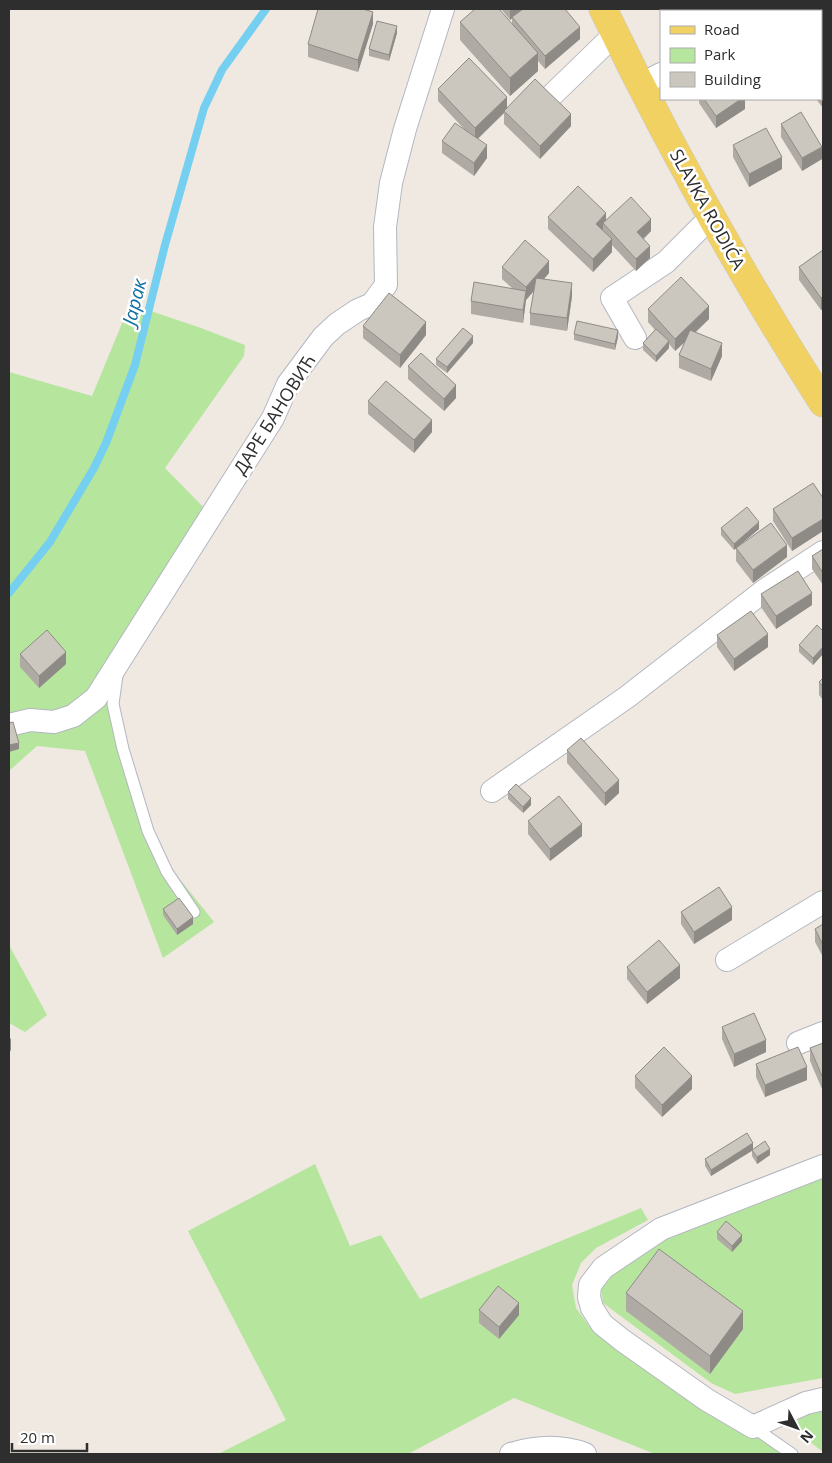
<svg xmlns="http://www.w3.org/2000/svg" width="832" height="1463" font-family="'Open Sans',sans-serif">
	<style>
		.green { fill: #b6e59e }
		.lines { fill: none; stroke-linecap: round; stroke-linejoin: round }
		.stream { stroke: #75cff0; stroke-width: 8 }
		.service-casing { stroke: #b4b7c1; stroke-width: 13 }
		.minor-casing { stroke: #b4b7c1; stroke-width: 24 }
		.primary-casing { stroke: #c9c9c9; stroke-width: 29 }
		.service { stroke: #fff; stroke-width: 11 }
		.minor { stroke: #fff; stroke-width: 22 }
		.primary { stroke: #f2d163; stroke-width: 28 }
		.wall { fill: #afaba4 }
		.shaded-wall { fill: #8e8b86 }
		.building { fill: #cbc7bf; stroke: #8e8b86 }
		.labels { text-anchor: middle; dominant-baseline: central; stroke-width: 5; stroke-linejoin: round; paint-order: stroke }
		.street-label { font-size: 18px; fill: #2e2e2e; stroke: #fff }
		.water-label { font-size: 19px; font-style: italic; fill: #0d6fa3; stroke: #fff }
	</style>
	<rect width="100%" height="100%" fill="#efe9e1"/>
	<g class="green">
		<path d="M130,304L201,328L245,345L244,356L165,468L209,513L119,670L117,709L153,835L174,872L214,922L163,958L85,751L37,746L9,771V372L92,396Z"/>
		<path d="M9,945L47,1015L25,1032L9,1023Z"/>
		<path d="M315,1164L350,1246L381,1235L420,1299L641,1208L648,1220L596,1248L581,1263L572,1285L576,1308L592,1330L726,1425L757,1430L795,1454H655L514,1398L408,1454H218L286,1420L188,1231Z"/>
		<path d="M823,1173V1378L735,1394L711,1383L603,1303L600,1280L604,1265Z"/>
		<path d="M823,1402V1452L800,1434L797,1425L799,1417Z"/>
	</g>
	<g class="lines">
		<path class="stream" d="M9,593L50,542L94,468L106,443L135,365L165,245L204,108L222,70L266,9"/>
		<defs>
			<g id="service">
				<path d="M117,675L113,704L123,749L148,831L167,872L194,912"/>
				<path d="M753,1427L792,1454"/>
			</g>
			<g id="minor">
				<path d="M735,9L736,11"/>
				<path d="M640,85L661,74"/>
				<path d="M547,100L615,34"/>
				<path d="M635,338L612,298L666,262L711,217"/>
				<path d="M9,725L30,720L54,722L73,716L96,698L273,418L288,384L323,337L337,324L358,310L372,304L386,285L385,227L391,183L405,129L443,9"/>
				<path d="M492,791L627,697L765,590L823,552"/>
				<path d="M727,960L823,902"/>
				<path d="M798,1043L823,1033"/>
				<path d="M823,1166L661,1229L603,1268L590,1285L589,1297L592,1308L602,1324L622,1340L707,1400L753,1427L806,1403L823,1399"/>
				<path d="M511,1454C537,1446 560,1445 585,1454"/>
			</g>
			<path id="primary" d="M603,9C668,144 742,276 823,403"/>
		</defs>
		<use href="#service" class="service-casing"/>
		<use href="#minor" class="minor-casing"/>
		<use href="#primary" class="primary-casing"/>
		<use href="#service" class="service"/>
		<use href="#minor" class="minor"/>
		<use href="#primary" class="primary"/>
	</g>
	<g class="wall">
		<path d="M501,9H565L580,39L545,69L538,61V71L510,96L460,40V22L512,24V18L510,20Z"/>
		<path d="M668,9H728L729,11H669Z"/>
		<path d="M373,24L358,72L308,57V44Z"/>
		<path d="M397,33L389,61L369,56V49Z"/>
		<path d="M823,47V108L816,99H821V49Z"/>
		<path d="M438,89L507,108L571,126L540,159L504,124V113L478,139L487,158L474,176L442,153V141L465,130L438,101Z"/>
		<path d="M699,99H745V109L716,128L699,103Z"/>
		<path d="M781,124L822,159L802,171L781,137Z"/>
		<path d="M733,145L782,169L749,187L733,157Z"/>
		<path d="M548,217L606,220L651,231L644,239L650,258L636,271L612,245V252L593,272L548,229Z"/>
		<path d="M823,250V309L821,310L799,280V267Z"/>
		<path d="M502,267L549,273L544,279L572,296L567,331L530,325V313L534,291L526,300L523,323L471,314V301L513,289L502,279Z"/>
		<path d="M648,309L709,319L696,332L722,356L711,381L679,368V355L685,342L675,351L669,344V348L656,362L643,350V343L655,330L648,322Z"/>
		<path d="M363,326L426,335L400,368L363,338Z"/>
		<path d="M574,334L618,337L615,350L574,340Z"/>
		<path d="M473,343L447,373L436,365V359Z"/>
		<path d="M408,366L456,398L444,411L408,379Z"/>
		<path d="M368,401L432,432L414,453L368,414Z"/>
		<path d="M823,498V531L792,551L773,521V509Z"/>
		<path d="M721,528L759,529L734,550L721,535Z"/>
		<path d="M736,548L787,557L753,583L736,561Z"/>
		<path d="M823,549V585L812,569V556Z"/>
		<path d="M761,594L812,605L776,629L761,607Z"/>
		<path d="M823,597V613L822,611V598Z"/>
		<path d="M823,631V654L813,665L799,652V645Z"/>
		<path d="M717,635L768,647L734,671L717,647Z"/>
		<path d="M20,654L66,664L39,688L20,667Z"/>
		<path d="M823,678V700L819,695V682Z"/>
		<path d="M567,750L619,793L605,806L567,763Z"/>
		<path d="M508,792L531,805L523,813L508,799Z"/>
		<path d="M528,821L582,836L550,861L528,834Z"/>
		<path d="M163,909L193,924L177,935L163,915Z"/>
		<path d="M681,912L732,920L694,944L681,924Z"/>
		<path d="M823,924V957L815,942V929Z"/>
		<path d="M627,967L680,978L647,1004L627,979Z"/>
		<path d="M722,1027L766,1052L734,1067L722,1039Z"/>
		<path d="M823,1043L822,1089L810,1061V1048Z"/>
		<path d="M756,1064L807,1080L765,1097L756,1077Z"/>
		<path d="M635,1076L692,1089L662,1117L635,1088Z"/>
		<path d="M753,1149L770,1155L757,1164L752,1156V1151L711,1176L705,1166V1159Z"/>
		<path d="M717,1232L742,1241L732,1252L717,1239Z"/>
		<path d="M626,1293L743,1329L710,1374L626,1311Z"/>
		<path d="M479,1310L519,1315L499,1339L479,1323Z"/>
	</g>
	<g class="shaded-wall">
		<path d="M510,9H525L510,20Z"/>
		<path d="M373,12V24L358,72V60Z"/>
		<path d="M397,26V33L389,61V55Z"/>
		<path d="M580,27V39L545,69V56Z"/>
		<path d="M538,53V71L510,96V78Z"/>
		<path d="M507,97V110L504,111V113L475,141V128Z"/>
		<path d="M741,99H745V109L716,128V116Z"/>
		<path d="M571,114V126L540,159V146Z"/>
		<path d="M487,145V158L474,176V163Z"/>
		<path d="M822,147V159L802,171V158Z"/>
		<path d="M782,157V169L749,187V174Z"/>
		<path d="M606,213V226L603,223V229L596,236V224Z"/>
		<path d="M651,219V231L637,244V232Z"/>
		<path d="M612,239V252L593,272V259Z"/>
		<path d="M650,246V258L636,271V259Z"/>
		<path d="M549,261V273L526,300L523,323V310L526,293V287Z"/>
		<path d="M572,283V296L567,331V318Z"/>
		<path d="M823,296V309L821,310V298Z"/>
		<path d="M709,306V319L675,351V339Z"/>
		<path d="M426,322V335L400,368V355Z"/>
		<path d="M618,330V337L615,350V344Z"/>
		<path d="M473,336V343L447,373V367Z"/>
		<path d="M669,341V348L656,362V356Z"/>
		<path d="M722,343V356L711,381V369Z"/>
		<path d="M456,385V398L444,411V399Z"/>
		<path d="M432,420V432L414,453V440Z"/>
		<path d="M823,519V531L792,551V538Z"/>
		<path d="M759,522V529L734,550V544Z"/>
		<path d="M787,545V557L753,583V570Z"/>
		<path d="M812,593V605L776,629V616Z"/>
		<path d="M768,634V647L734,671V659Z"/>
		<path d="M823,647V654L813,665V658Z"/>
		<path d="M66,652V664L39,688V676Z"/>
		<path d="M19,743V749L9,752V745Z"/>
		<path d="M619,780V793L605,806V793Z"/>
		<path d="M531,798V805L523,813V807Z"/>
		<path d="M582,824V836L550,861V849Z"/>
		<path d="M732,907V920L694,944V932Z"/>
		<path d="M193,917V924L177,935V929Z"/>
		<path d="M680,965V978L647,1004V992Z"/>
		<path d="M11,1038V1050L9,1053V1040Z"/>
		<path d="M766,1040V1052L734,1067V1054Z"/>
		<path d="M807,1067V1080L765,1097V1085Z"/>
		<path d="M823,1075V1088L822,1089V1076Z"/>
		<path d="M692,1076V1089L662,1117V1105Z"/>
		<path d="M753,1143V1150L711,1176V1170Z"/>
		<path d="M770,1149V1155L757,1164V1157Z"/>
		<path d="M742,1235V1241L732,1252V1246Z"/>
		<path d="M519,1303V1315L499,1339V1327Z"/>
		<path d="M743,1311V1329L710,1374V1356Z"/>
	</g>
	<g class="building">
		<path d="M318,9H363L373,12L358,60L308,44Z"/>
		<path d="M475,9H499L538,53L510,78L460,22Z"/>
		<path d="M523,9H565L580,27L545,56L512,17Z"/>
		<path d="M674,9H728L729,11H675Z"/>
		<path d="M377,21L397,26L389,55L369,49Z"/>
		<path d="M823,47V96L821,93V49Z"/>
		<path d="M469,58L507,97L475,128L438,89Z"/>
		<path d="M535,79L571,114L540,146L504,111Z"/>
		<path d="M704,99H741L716,116Z"/>
		<path d="M801,112L822,147L802,158L781,124Z"/>
		<path d="M455,123L487,145L474,163L442,141Z"/>
		<path d="M766,128L782,157L749,174L733,145Z"/>
		<path d="M578,186L606,213L596,224L612,239L593,259L548,217Z"/>
		<path d="M631,197L651,219L637,232L650,246L636,259L603,223Z"/>
		<path d="M525,240L549,261L526,287L502,267Z"/>
		<path d="M823,250V296L821,298L799,267Z"/>
		<path d="M681,277L709,306L675,339L648,309Z"/>
		<path d="M536,278L572,283L567,318L530,313Z"/>
		<path d="M474,282L526,291L523,310L471,301Z"/>
		<path d="M389,293L426,322L400,355L363,326Z"/>
		<path d="M577,321L618,330L615,344L574,334Z"/>
		<path d="M463,328L473,336L447,367L436,359Z"/>
		<path d="M656,329L669,341L656,356L643,343Z"/>
		<path d="M690,330L722,343L711,369L679,355Z"/>
		<path d="M421,353L456,385L444,399L408,366Z"/>
		<path d="M386,381L432,420L414,440L368,401Z"/>
		<path d="M813,483L823,498V519L792,538L773,509Z"/>
		<path d="M747,507L759,522L734,544L721,528Z"/>
		<path d="M771,523L787,545L753,570L736,548Z"/>
		<path d="M823,549V573L812,556Z"/>
		<path d="M798,571L812,593L776,616L761,594Z"/>
		<path d="M751,611L768,634L734,659L717,635Z"/>
		<path d="M817,625L823,631V647L813,658L799,645Z"/>
		<path d="M47,630L66,652L39,676L20,654Z"/>
		<path d="M823,678V687L819,682Z"/>
		<path d="M13,722L19,743L9,745V723Z"/>
		<path d="M581,738L619,780L605,793L567,750Z"/>
		<path d="M516,784L531,798L523,807L508,792Z"/>
		<path d="M559,796L582,824L550,849L528,821Z"/>
		<path d="M719,887L732,907L694,932L681,912Z"/>
		<path d="M179,898L193,917L177,929L163,909Z"/>
		<path d="M823,924V945L815,929Z"/>
		<path d="M659,940L680,965L647,992L627,967Z"/>
		<path d="M754,1013L766,1040L734,1054L722,1027Z"/>
		<path d="M823,1043V1075L822,1076L810,1048Z"/>
		<path d="M664,1047L692,1076L662,1105L635,1076Z"/>
		<path d="M798,1047L807,1067L765,1085L756,1064Z"/>
		<path d="M747,1133L753,1143L711,1170L705,1159Z"/>
		<path d="M765,1141L770,1149L757,1157L752,1150Z"/>
		<path d="M726,1221L742,1235L732,1246L717,1232Z"/>
		<path d="M659,1249L743,1311L710,1356L626,1293Z"/>
		<path d="M498,1286L519,1303L499,1327L479,1310Z"/>
	</g>
	<g class="labels">
		<g class="street-label">
			<text transform="translate(708 209) rotate(61)">SLAVKA RODIĆA</text>
			<text transform="translate(274 414) rotate(-58)">ДАРЕ БАНОВИЋ</text>
		</g>
		<g class="water-label">
			<text transform="translate(134 302) rotate(-76)">Јарак</text>
		</g>
	</g>
	<rect width="832" height="1463" fill="none" stroke="#2e2e2e" stroke-width="20"/>
	<rect x="660" y="10" width="162" height="90" fill="#ffffff" stroke="#ababab"/>
	<rect x="670" y="26" width="25" height="8" fill="#f2d163" stroke="#ababab"/>
	<text x="704" y="35" font-size="15" fill="#2e2e2e">Road</text>
	<rect x="670" y="48" width="25" height="15" fill="#b6e59e" stroke="#ababab"/>
	<text x="704" y="60" font-size="15" fill="#2e2e2e">Park</text>
	<rect x="670" y="72" width="25" height="15" fill="#cbc7bf" stroke="#ababab"/>
	<text x="704" y="85" font-size="15" fill="#2e2e2e">Building</text>
	<g transform="translate(797 1428) rotate(131)" stroke="#ffffff" stroke-width="4" paint-order="stroke">
	<path d="M0-4L9 19L0 12L-9 19Z" fill="#2e2e2e"/>
	<text y="-8" font-size="14" font-weight="bold" text-anchor="middle" fill="#2e2e2e">N</text>
	</g>
	<path d="M12 1443v8h75v-8" fill="none" stroke="#2e2e2e" stroke-width="2.5"/>
	<text x="20" y="1443" font-size="15" fill="#2e2e2e" stroke="#ffffff" stroke-width="4" paint-order="stroke">20 m</text>
</svg>
